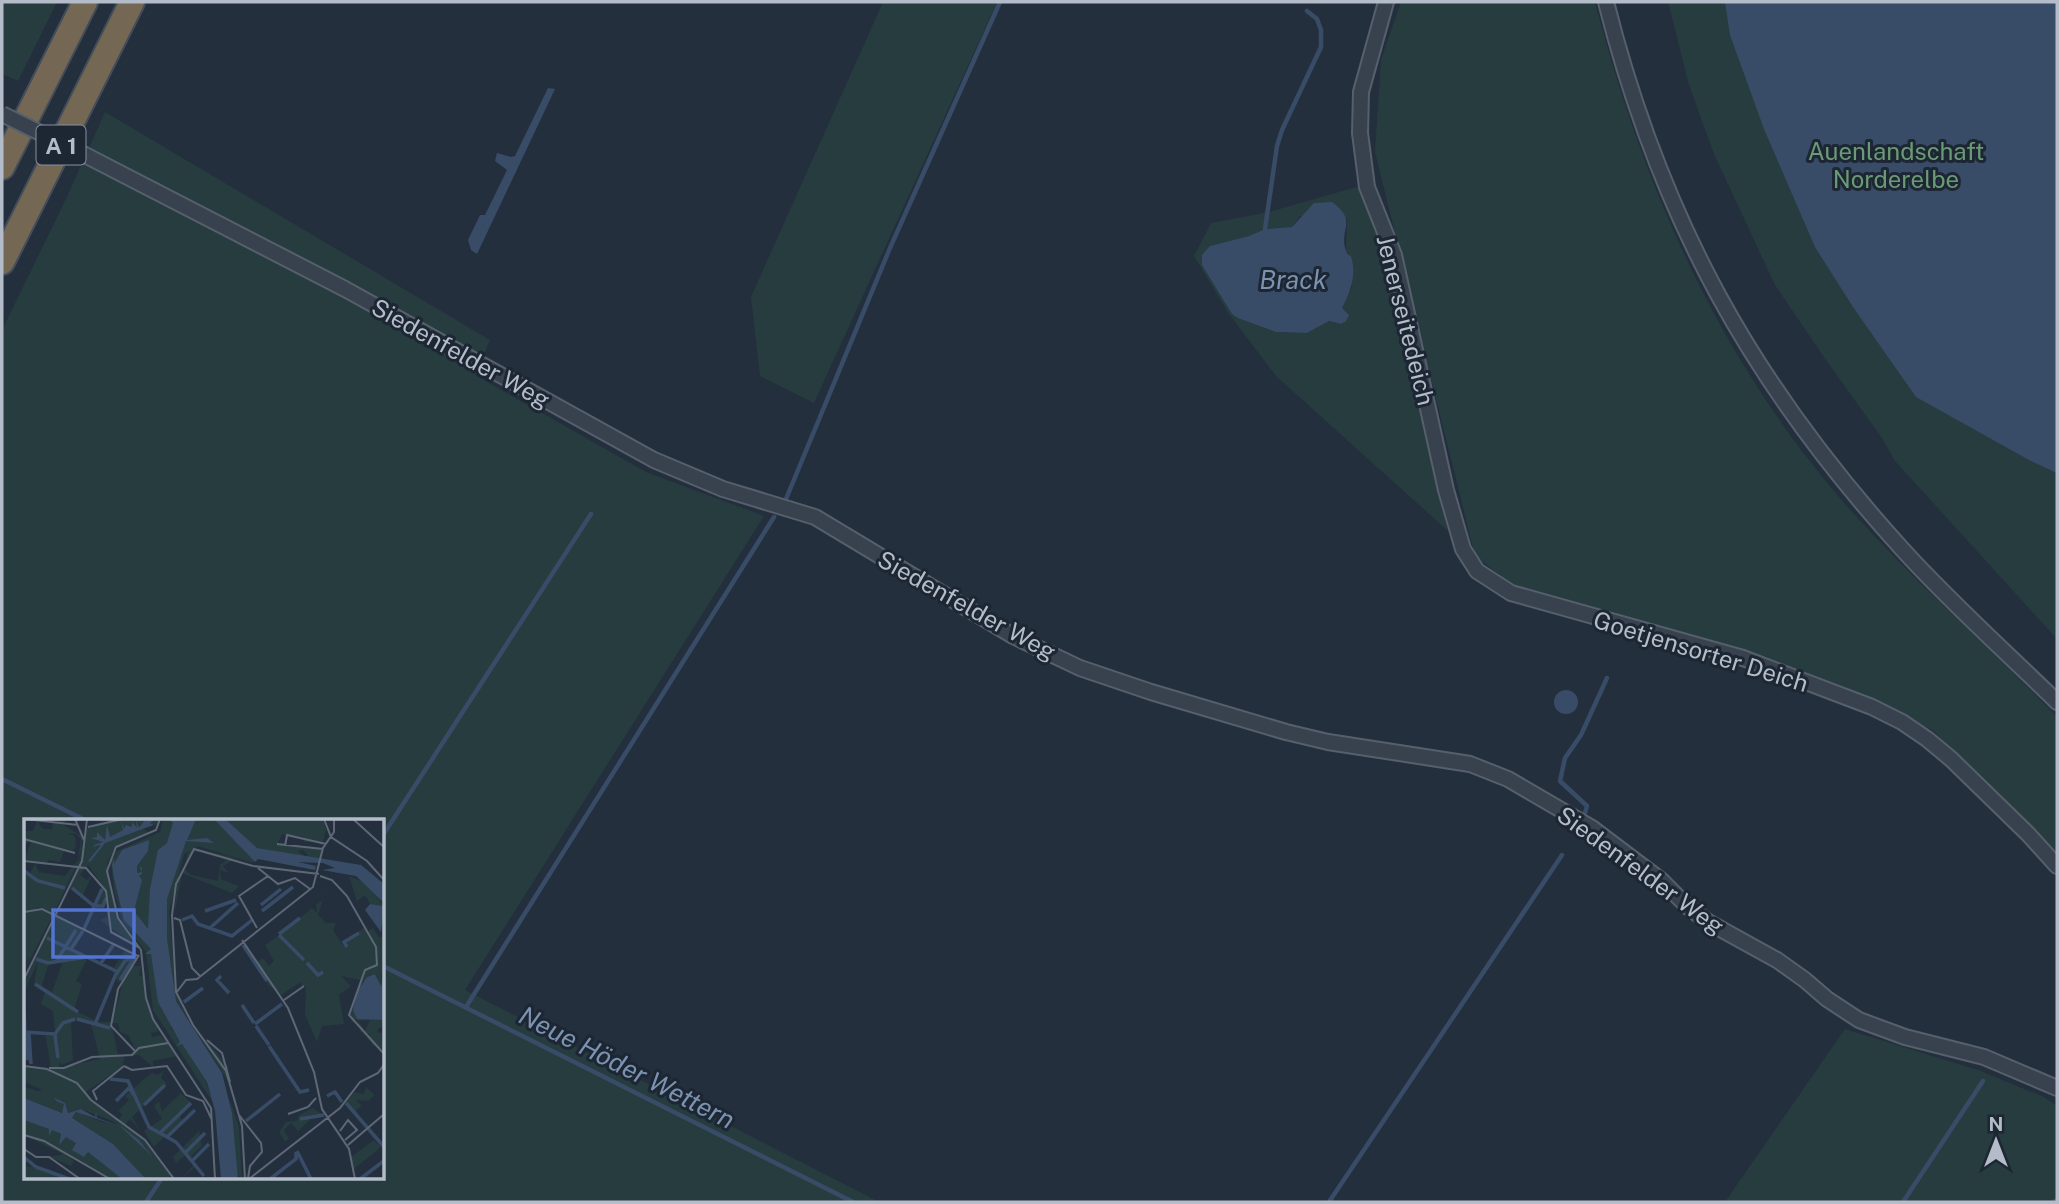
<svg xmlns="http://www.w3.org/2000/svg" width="2059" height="1204" font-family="'Public Sans',sans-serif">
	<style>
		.green { fill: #263c3f; fill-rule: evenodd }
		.water { fill: #394c67 }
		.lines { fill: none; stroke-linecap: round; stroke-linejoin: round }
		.stream { stroke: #394c67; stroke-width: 4.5 }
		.street-casing { stroke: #565f6c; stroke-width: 18 }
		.highway-casing { stroke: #434c59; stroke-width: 28 }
		.street { stroke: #38414e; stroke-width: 14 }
		.highway { stroke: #746855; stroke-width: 24 }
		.street-bridge-casing { stroke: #565f6c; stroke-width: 18; stroke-linecap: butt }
		.street-bridge { stroke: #38414e; stroke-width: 14 }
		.labels { text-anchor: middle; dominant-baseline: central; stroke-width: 6; stroke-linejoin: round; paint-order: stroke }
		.shield { fill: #1d2633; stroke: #878f9c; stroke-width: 2 }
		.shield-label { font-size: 23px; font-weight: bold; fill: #b4bcc9 }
		.park-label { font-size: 24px; fill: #6b9a76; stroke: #1d2633 }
		.street-label { font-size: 24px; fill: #b4bcc9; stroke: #1d2633 }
		.water-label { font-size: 26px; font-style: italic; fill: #7c92b1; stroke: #1d2633 }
		.inset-river { fill: none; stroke: #394c67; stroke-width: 3.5 }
		.inset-road { fill: none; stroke: #5e6776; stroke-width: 2 }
		.view { fill: #5274d3; fill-opacity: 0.15; stroke: #5274d3; stroke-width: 3.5 }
		.inset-edge { fill: none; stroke: #b4bcc9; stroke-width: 3.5 }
	</style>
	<rect width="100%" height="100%" fill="#242f3e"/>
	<g class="green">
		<path d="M2,2H57L18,81L2,74Z"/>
		<path d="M883,2H997L814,403L760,376L751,297Z"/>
		<path d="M1401,2H1595C1640,175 1710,339 1824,479C1895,566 1980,637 2057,717V862L1934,731L1875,701L1746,651L1514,586L1475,556L1375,152L1381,60Z"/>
		<path d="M1668,2H2057V639L1895,461L1882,438L1828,363L1775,285L1714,154L1689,85Z"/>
		<path d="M105,112L490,340L475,375L646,472L764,516L465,990L879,1202H2V330L66,199ZM26,821H383V1178H26Z"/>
		<path d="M1360,186L1387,253L1448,531L1276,376L1229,314L1194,256L1211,223L1269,212ZM1300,216L1347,219L1346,251L1352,259V287L1342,308L1341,324L1329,321L1307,333L1276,332L1232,314L1222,295L1210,246L1249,236L1264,229L1292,227Z"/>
		<path d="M1845,1029L1978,1070L2044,1097L2057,1106V1202H1725Z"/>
	</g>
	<g class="water">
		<path d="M1725,2H2057V473L2029,460L1916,397L1853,307L1815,247L1764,129L1730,35Z"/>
		<path d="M548,88L555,89L477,254L471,250L468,240L480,215H485L507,170L495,161L497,153L511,157L515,156Z"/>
		<path d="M1332,202C1359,222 1338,228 1346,251C1348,257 1351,253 1352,260C1356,277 1350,293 1342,308L1349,315L1346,321L1341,324L1329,321L1307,333L1276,332L1238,318L1232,314L1202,265V255L1210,246L1249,236L1265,229L1292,227L1314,203Z"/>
		<circle cx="1566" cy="702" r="12"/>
	</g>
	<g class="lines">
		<g class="stream">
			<path d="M1265,229L1277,146L1282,130L1321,47V30L1317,19L1307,11"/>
			<path d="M786,499L890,248L1000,2"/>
			<path d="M2,779L87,821"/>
			<path d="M1585,813L1587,806L1560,781L1565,758L1581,735L1607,678"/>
			<path d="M383,835L591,514"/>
			<path d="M383,966L853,1202"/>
			<path d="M466,1007L774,517"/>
			<path d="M146,1202L162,1178"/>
			<path d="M1329,1202L1562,855"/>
			<path d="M1903,1202L1983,1081"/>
			<path d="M2053,1202L2057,1200"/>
		</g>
		<defs>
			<g id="street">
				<path d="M1386,2L1361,92L1360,133L1367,187L1394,255L1446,490L1463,549L1477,571L1511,593L1743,658L1872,707L1902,722L1927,739L1951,759L2028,834L2057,866"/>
				<path d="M1606,2C1661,220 1752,384 1903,550C1951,603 2006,652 2057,702"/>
				<path d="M85,155L345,289L654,460L723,489L815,517L1013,636L1080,668L1151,692L1286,732L1328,742L1470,764L1508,779L1592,828L1662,881L1687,906L1708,922L1777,960L1805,980L1827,999L1859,1020L1905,1037L1984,1057L2057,1088"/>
			</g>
			<g id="highway">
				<path d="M2,167L85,2"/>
				<path d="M2,262L132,2"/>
			</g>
		</defs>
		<use href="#street" class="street-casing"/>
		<use href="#highway" class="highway-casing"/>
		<use href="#street" class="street"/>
		<use href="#highway" class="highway"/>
		<defs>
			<path id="street-bridge" d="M2,114L85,155"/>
		</defs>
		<use href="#street-bridge" class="street-bridge-casing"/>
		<use href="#street-bridge" class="street-bridge"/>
	</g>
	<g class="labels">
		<rect class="shield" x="36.5" y="125.5" width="49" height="39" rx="5"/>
		<g class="shield-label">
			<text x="61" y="145">A 1</text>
		</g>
		<g class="park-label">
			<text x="1896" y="151">Auenlandschaft<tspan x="1896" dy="28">Norderelbe</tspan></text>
		</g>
		<g class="street-label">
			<text transform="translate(1406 320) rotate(76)">Jenerseitedeich</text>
			<text transform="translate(461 353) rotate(29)">Siedenfelder Weg</text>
			<text transform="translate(967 605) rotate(29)">Siedenfelder Weg</text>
			<text transform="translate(1701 651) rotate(17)">Goetjensorter Deich</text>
			<text transform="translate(1641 870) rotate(36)">Siedenfelder Weg</text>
		</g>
		<g class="water-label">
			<text x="1293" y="279">Brack</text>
			<text transform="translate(627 1067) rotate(27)">Neue Höder Wettern</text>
		</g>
	</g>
	<g transform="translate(24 819)">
		<rect width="360" height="360" fill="#242f3e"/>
		<path d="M29,0L35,6L34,0H43L38,5L59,18L56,39L30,94L16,88L0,92V52L6,54L11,45L15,53L41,57L54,41L57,20L52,15L43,14L51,17L52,28L48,32L41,30L36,43L24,41L22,46L0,42L7,22L0,26V7L1,12H9L13,2L19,10H28ZM100,0H135L134,5L119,10L125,13L93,27L83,44L93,96L113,128L76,101L83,98V77L79,88L70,87L59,106L79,67L64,46L56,56L63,61L68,56L59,76L46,69L64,8ZM139,0H299L302,11L299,23H280V18L258,15L254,24L298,31L296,42L284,39L283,35L279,31L274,32L282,38L233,29L229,44L174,27L160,35L145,92L152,175L164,200L204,247V262L151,180L147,209L180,255L188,282L129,191L122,133L98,102L90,71L87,43L93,32L136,13ZM173,30L208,38L224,45L210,40L199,47L205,54L196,51L197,60L215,67L208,74L158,54L150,97L153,65L160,49L167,56L194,62L196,46L205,39L169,32L160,48L164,34L167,31ZM325,57L344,65L360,87L346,85L341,76L333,82ZM305,61L294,96L302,104H312L309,111L321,129L320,123L341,108L344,112L349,109L355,118L360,117L357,167L352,155L344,157L333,173L332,194L335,200L360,201V207L354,210L353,213L359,214L357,225L360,214V231L350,227L343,219L346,215L339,216L346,201L334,202L341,211L337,214L333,200L328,203L325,197L336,161L317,157L327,167L315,176L320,205L298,207L293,223L281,196L282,167L278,168L277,163L257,176L244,166L233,143L239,139L245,147L250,142L241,126L254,117L263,125L255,116L288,89L293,94L292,86L298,82ZM12,89L29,96L0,152L6,137L0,146V93ZM33,95L59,111L47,129L64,138L52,162L58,165L50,191L75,203H87L94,236L100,237L99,247L62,273L65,279L95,301L98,295L94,292L105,281L101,277L127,254L134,256L140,251L137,259L143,264L108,298L118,314L106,300L101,306L120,320L152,360H122L89,325L47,299L53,293L78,303L96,307L86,301L57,290L44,294L41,289L38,294L0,279V268L15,272L18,271L0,263V247L27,250L21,213L31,214L29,192L17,185L22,170L28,173L39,142L25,144L17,169L10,164L14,142L0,174V163ZM52,201L67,205L76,240L35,249V243L38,246L49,241L47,202ZM101,131L114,137L108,147H117L115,157H120V171L135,212L127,214L128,218L137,216L153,237L129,242V248L115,236L103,237L112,231L104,216L96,213L94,204H88L100,159L94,164L88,151ZM342,268L351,276L344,282L332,281L338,287L332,291L342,310L321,284L330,273L340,275ZM157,274L167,284L155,296L158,301L130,328L120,312L138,300L130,287L135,282L138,292ZM206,281L215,308L218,360L213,355ZM289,289L299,296L288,299L274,312L267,304L260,311L265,320L261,322L255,313L262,303L273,302L275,296ZM0,301L26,310L25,317L27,310L38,316L35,325L42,317L53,324L49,331L64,333L98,360H87L42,335L50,342L47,347L26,338L39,335L0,316ZM175,312L178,327L167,337L180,356L171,348L157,360L170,346L162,335L152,344L149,338ZM350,321L357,328L330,350L327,338ZM0,339L4,340L1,347L25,350L33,355L31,360H0Z" fill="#263c3f" fill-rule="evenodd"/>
		<path d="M112,0L115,9L120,2L132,0L126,4L129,6L81,24L66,43L64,42L77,26L71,27V31L70,26L79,23L67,19L73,18V13L81,21L83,6L86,18L99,11L97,1L100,10L102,6L108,8V3L113,9ZM145,0H172L163,21L183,19L190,24L162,22L143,80V120L152,182L198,254L208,294L214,360H197L191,292L183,263L158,225L152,227L156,223L134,183L127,135H121L127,130L100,101L90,59L88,46L90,39V45L98,31L125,21L124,32L113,47V54L118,53L115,47L118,49V55L115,57L118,61L110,92L124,110L126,70L134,31L143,24L149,4ZM190,0H201L233,29L337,46L360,65V84L332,57L298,51L311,49L299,44L274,43L292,47L291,51L234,40L231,43ZM346,85L360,87L357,113L341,91ZM360,152V201L333,200L329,191L333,173L343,158L351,155L357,167ZM0,279L38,294L40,285L34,283L30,279H31L41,284L44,294L57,290L71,298L72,293L73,299L98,308L115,321L122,330L128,337L97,308L52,293L48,299L89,325L122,360H98L64,333L60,338L48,331L52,324L42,318L35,326L37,315L28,311L25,317V310L0,301Z" fill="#394c67"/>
		<path class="inset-river" d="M0,52L14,62L41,69M48,69L70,87H79L82,79M237,86L257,70M181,92L212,81M238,92L269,68M158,101L168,97L174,105L208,117L228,101M186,109L214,84M60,110L78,70M255,115L276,99M255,116L280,141M23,119L94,153M219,126L243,162M323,128L320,123L335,114M47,130L59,112M12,140L24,144L63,138M32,143L52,111M77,144L90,125M283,144L294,156L299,153M197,157L193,161L205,174M96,161L110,139M11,165L54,193M160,183L179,169M218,186L230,204M0,191L1,212M53,200L86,209M71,205L91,157L101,142L111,137M231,205L258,185M232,207L245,226M0,213L31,215L39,204L51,200M1,214L3,241M5,214L7,245M3,215L5,241M31,216L34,239M245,227L276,273L285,271M86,260L104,262L125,308L152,323L180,357M303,277L311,273L318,283M92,282L105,269L110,276M322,284L361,329M120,286L141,266M276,300L300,296M222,302L256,275M137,313L167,284M144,317L171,291M273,332L287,360M162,333L181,314M1,339L12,348L45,360M169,341L185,325M246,360L272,340V333M336,360L361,341"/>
		<path class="inset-road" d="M1,0L54,6M51,0L60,21M136,0L132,11L92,28L83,52L94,99L117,131L122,179L129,200L187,289L191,360M300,0L307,18L343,42L361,62M329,0L361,29M64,8L99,0M0,20L51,34M253,25L299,30M261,27L263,16L302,25M0,42L62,49L82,72L87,113L116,129M234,49L254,65L271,59L286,70M296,57L308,61L323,77L352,128L353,146L341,151L325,196L361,236M0,93L18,90L114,137M150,99L156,101L168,149L176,157M233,109L215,77L244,57M218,121L264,189L290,253L298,290L325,330L331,360M0,160L58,42L63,0M152,174L162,161L173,160L289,68L299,29L310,13V0M260,181L280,167M183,221L198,234L206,263M111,232L87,207L94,170L115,136M0,247L23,250L53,264L67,281L121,321L150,360M100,247L108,251L143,247L162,276L179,282L188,301M25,249H40L68,238L108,236L115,229L144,224M73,281L69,272L100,247M264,295L284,288L292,279M215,296L237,324L238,333L226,347L224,359M316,312L324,301L333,311L321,321M0,316L20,322L86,360M324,326L359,296M0,330L12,338H25L56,360M221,360L218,307L202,252L169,206L152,173L148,96L152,65L170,30L229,47L295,55M225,360L316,289L336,263L354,254L361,244"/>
		<path class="view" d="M29,91H110V138H29Z"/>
		<rect width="360" height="360" class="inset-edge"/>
	</g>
	<rect width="2059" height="1204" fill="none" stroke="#b4bcc9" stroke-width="7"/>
	<g transform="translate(1996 1141)" stroke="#1d2633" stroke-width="5" paint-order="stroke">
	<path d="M0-5L12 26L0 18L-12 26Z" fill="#b4bcc9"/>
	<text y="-10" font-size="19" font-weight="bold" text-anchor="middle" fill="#b4bcc9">N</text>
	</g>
</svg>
